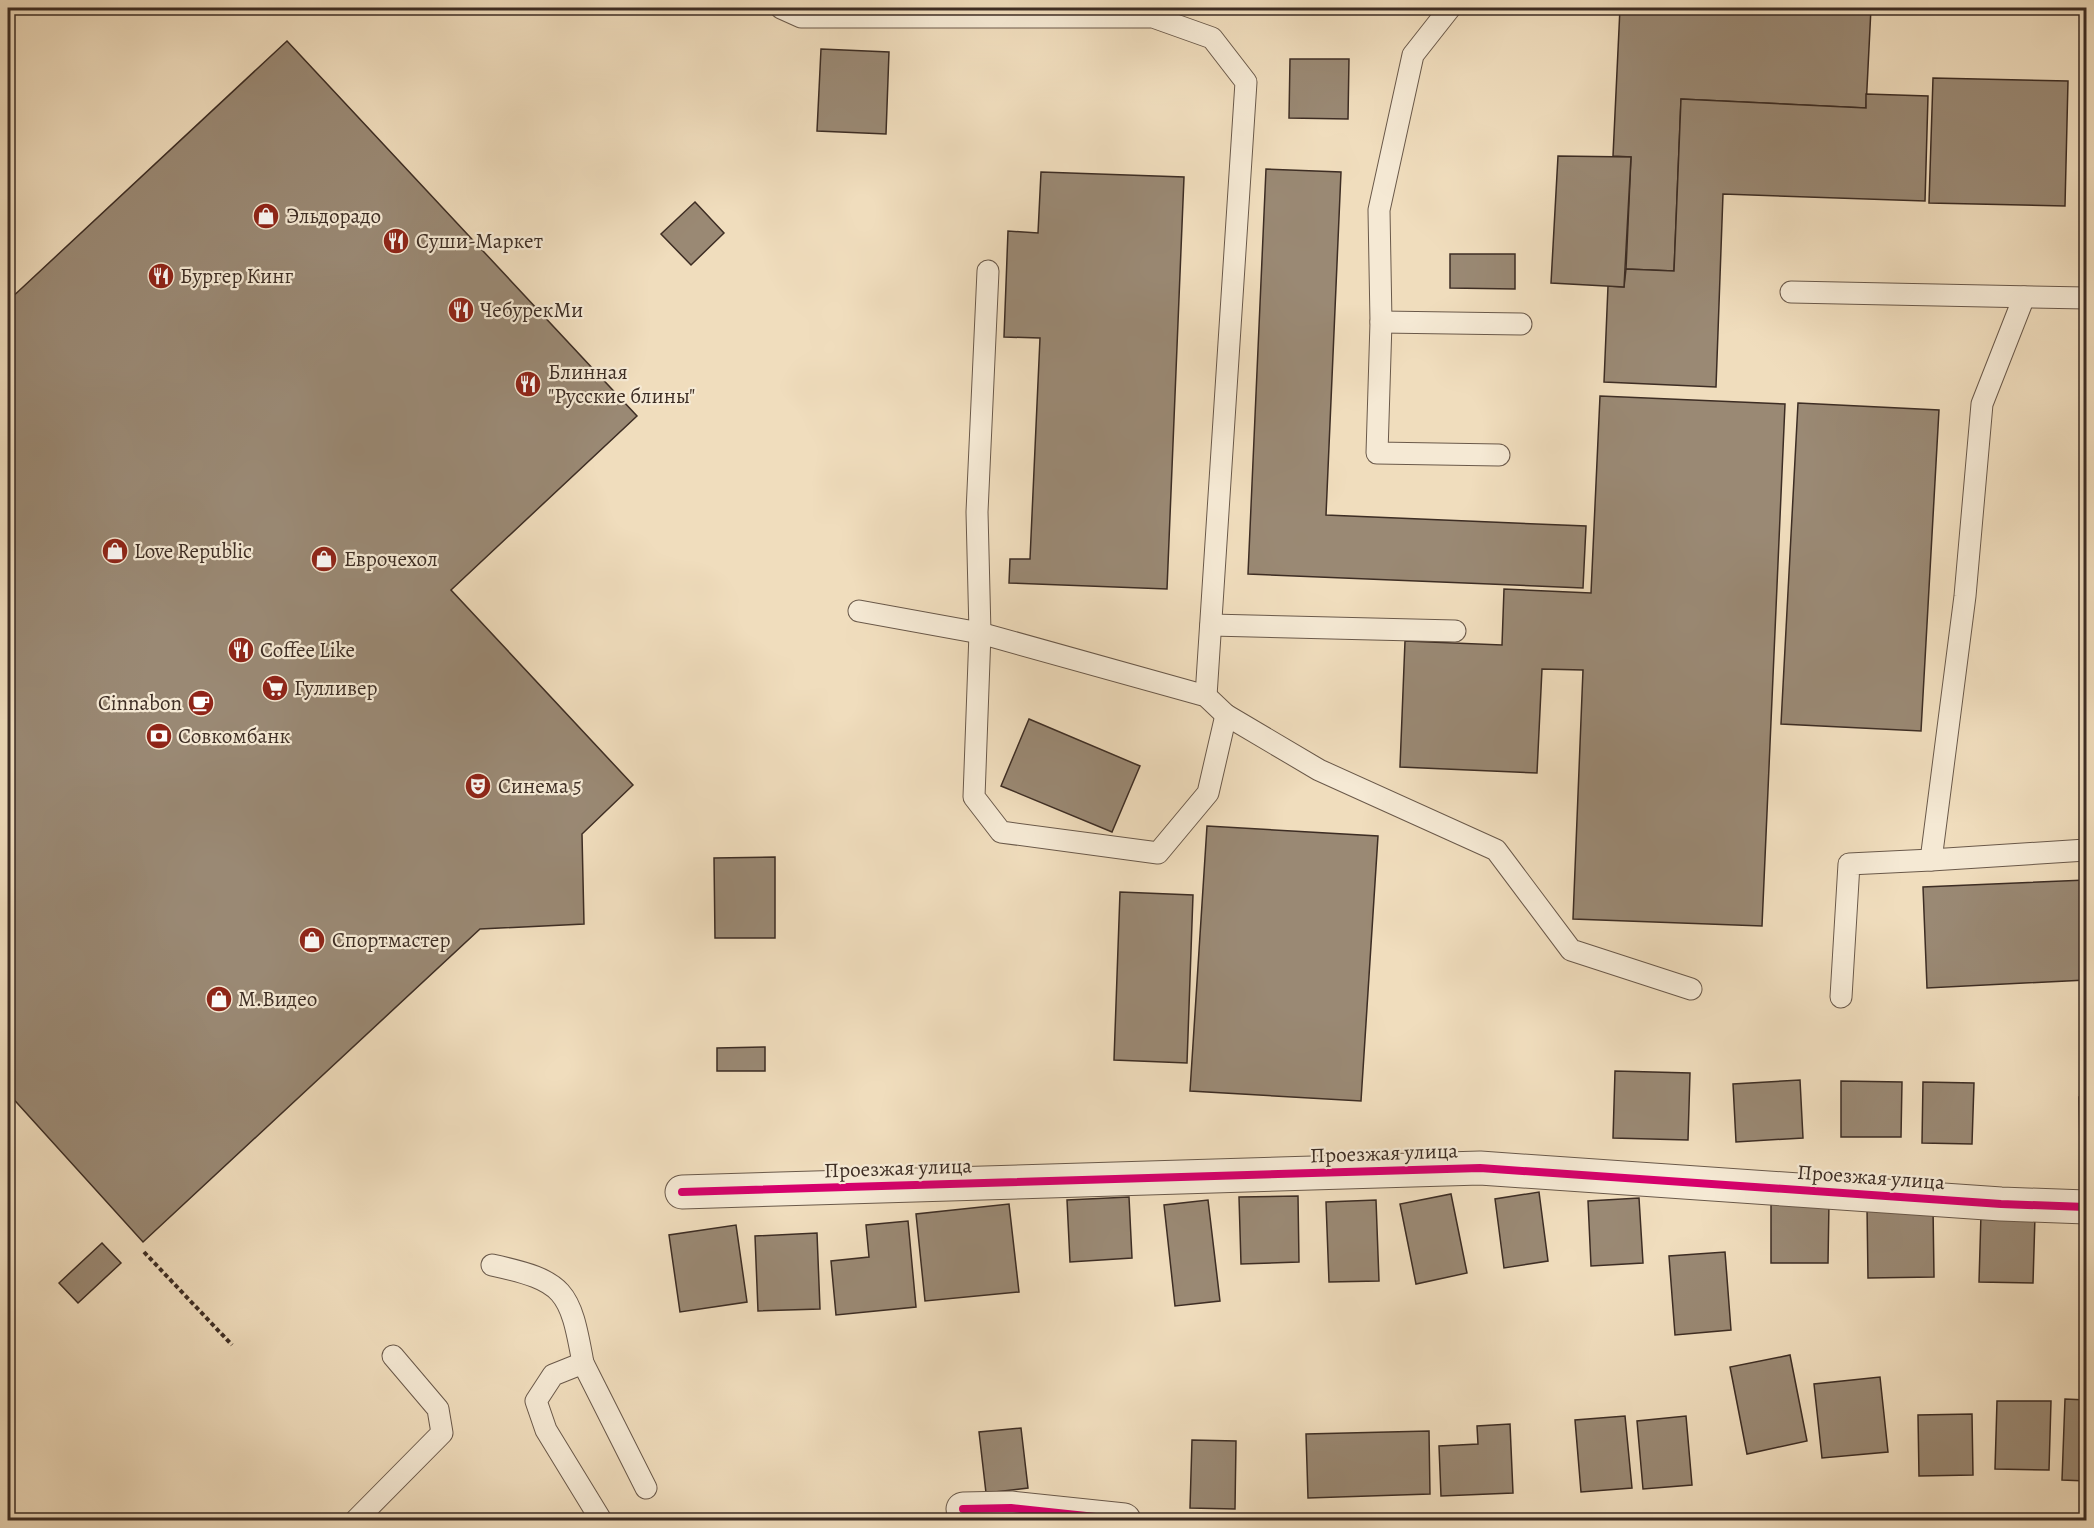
<svg xmlns="http://www.w3.org/2000/svg" width="2094" height="1528" font-family="Alegreya,serif">
	<style>
		.building { fill: #9a8974; stroke: #3d2d24; stroke-width: 1.5 }
		.lines { fill: none; stroke-linecap: round; stroke-linejoin: round }
		.lane-casing { stroke: #6a594a; stroke-width: 23 }
		.street-casing { stroke: #6a594a; stroke-width: 35 }
		.path { stroke: #3d2d24; stroke-width: 4; stroke-dasharray: 4.5 3; stroke-linecap: butt }
		.lane { stroke: #f5e9d4; stroke-width: 21 }
		.street { stroke: #f5e9d4; stroke-width: 33 }
		.cycleway-casing { stroke: #f5e9d4; stroke-width: 11 }
		.cycleway { stroke: #d6006c; stroke-width: 8 }
		.labels { text-anchor: middle; dominant-baseline: central; stroke-width: 4.5; stroke-linejoin: round; paint-order: stroke }
		.poi-label { font-size: 21px; fill: #3d2d24; stroke: #f5e9d4; text-anchor: start }
		.street-label { font-size: 21px; fill: #3d2d24; stroke: #f5e9d4 }
	</style>
	<rect width="100%" height="100%" fill="#f0ddbd"/>
	<filter id="stains"><feTurbulence type="fractalNoise" baseFrequency=".00333" numOctaves="4"/><feColorMatrix values="0 0 0 0 .2 0 0 0 0 .09 0 0 0 0 .02 0 0 0 .5 -.17"/></filter>
	<radialGradient id="worn" r=".72"><stop offset=".6" stop-color="#630" stop-opacity="0"/><stop offset="1" stop-color="#630" stop-opacity=".3"/></radialGradient>
	<g class="building">
		<path d="M1620,8H1871L1866,108L1681,99L1674,271L1626,269L1631,157L1613,156Z"/>
		<path d="M287,41L637,416L451,590L633,785L582,834L584,924L480,929L143,1242L8,1093V919L12,915L8,911V301Z"/>
		<path d="M821,49L889,52L886,134L817,131Z"/>
		<path d="M1290,59H1349L1348,119L1289,118Z"/>
		<path d="M1933,78L2068,81L2065,206L1929,203Z"/>
		<path d="M1866,94L1928,96L1925,201L1723,194L1716,387L1604,382L1608,286L1624,287L1626,269L1674,271L1681,99L1866,108Z"/>
		<path d="M1558,156L1631,157L1624,287L1551,283Z"/>
		<path d="M1266,169L1341,172L1326,515L1586,526L1583,588L1248,574Z"/>
		<path d="M1041,172L1184,177L1167,589L1009,583L1010,559H1030L1040,338L1004,337L1008,231L1038,233Z"/>
		<path d="M695,202L724,233L691,265L661,234Z"/>
		<path d="M1450,254H1515V289L1450,288Z"/>
		<path d="M2086,347V435H2084Z"/>
		<path d="M1600,396L1785,404L1762,926L1573,919L1583,670L1542,669L1537,773L1400,767L1405,641L1502,645L1504,589L1591,593Z"/>
		<path d="M1798,403L1939,410L1921,731L1781,724Z"/>
		<path d="M1029,719L1140,766L1112,832L1001,786Z"/>
		<path d="M1207,826L1378,836L1361,1101L1190,1091Z"/>
		<path d="M775,857V938H715L714,858Z"/>
		<path d="M2086,880V980L1927,988L1923,887Z"/>
		<path d="M1120,892L1193,895L1187,1063L1114,1060Z"/>
		<path d="M765,1047V1071H717V1048Z"/>
		<path d="M1615,1071L1690,1073L1688,1140L1613,1138Z"/>
		<path d="M1800,1080L1803,1138L1736,1142L1733,1084Z"/>
		<path d="M1841,1081L1902,1082L1901,1137H1841Z"/>
		<path d="M1923,1082L1974,1083L1972,1144L1922,1143Z"/>
		<path d="M2079,1097H2086V1149H2080Z"/>
		<path d="M1539,1192L1548,1261L1504,1268L1495,1199Z"/>
		<path d="M1451,1194L1467,1273L1416,1284L1400,1204Z"/>
		<path d="M1298,1196L1299,1262L1241,1264L1239,1197Z"/>
		<path d="M1129,1197L1132,1258L1070,1262L1067,1200Z"/>
		<path d="M1639,1198L1643,1263L1591,1266L1588,1201Z"/>
		<path d="M1208,1200L1220,1301L1175,1306L1164,1205Z"/>
		<path d="M1376,1200L1379,1281L1329,1282L1326,1202Z"/>
		<path d="M1771,1202H1829L1828,1263H1771Z"/>
		<path d="M1009,1204L1019,1292L925,1301L916,1214Z"/>
		<path d="M1867,1207H1933L1934,1277L1868,1278Z"/>
		<path d="M1981,1214L2035,1216L2033,1283L1979,1282Z"/>
		<path d="M908,1221L916,1307L836,1315L831,1261L869,1257L866,1225Z"/>
		<path d="M736,1225L747,1302L680,1312L669,1235Z"/>
		<rect x="2082" y="1225" width="4" height="69"/>
		<path d="M817,1233L820,1309L758,1311L755,1236Z"/>
		<path d="M102,1243L121,1263L78,1303L59,1283Z"/>
		<path d="M1725,1252L1731,1330L1675,1335L1669,1256Z"/>
		<path d="M1790,1355L1807,1441L1747,1454L1730,1367Z"/>
		<path d="M1880,1377L1888,1452L1822,1458L1814,1384Z"/>
		<path d="M2065,1399L2086,1400V1481L2062,1480Z"/>
		<path d="M1997,1401H2051L2049,1470L1995,1469Z"/>
		<path d="M1972,1414L1973,1475L1919,1476L1918,1415Z"/>
		<path d="M1625,1416L1632,1488L1581,1492L1575,1420Z"/>
		<path d="M1686,1416L1692,1485L1643,1489L1637,1421Z"/>
		<path d="M1510,1424L1513,1493L1441,1496L1439,1446L1478,1444L1477,1426Z"/>
		<path d="M1021,1428L1028,1488L986,1493L979,1432Z"/>
		<path d="M1429,1431L1430,1494L1308,1498L1306,1434Z"/>
		<path d="M1192,1440L1236,1441L1235,1509L1190,1508Z"/>
	</g>
	<g class="lines">
		<defs>
			<g id="lane">
				<path d="M781,8L801,17H1153L1212,38L1246,82L1206,696"/>
				<path d="M1450,8L1413,55L1379,210L1381,322L1377,453L1499,455"/>
				<path d="M988,271L977,512L980,633L974,797L1001,832L1158,853L1208,793L1226,715"/>
				<path d="M1791,292L2086,298"/>
				<path d="M1381,322L1521,324"/>
				<path d="M859,611L980,633L1206,696L1226,715L1319,770L1496,850L1571,950L1691,989"/>
				<path d="M1211,625L1455,631"/>
				<path d="M1931,860L2086,850"/>
				<path d="M1841,997L1849,864L1931,860L1965,596L1982,404L2024,297"/>
				<path d="M492,1265C565,1281 570,1290 583,1363"/>
				<path d="M356,1520L442,1433L438,1409L393,1356"/>
				<path d="M601,1520L546,1430L536,1401L553,1375L583,1363L646,1488"/>
			</g>
			<g id="street">
				<path d="M682,1192L1480,1168L2001,1204L2086,1207"/>
				<path d="M963,1509L1011,1508L1124,1520"/>
			</g>
		</defs>
		<use href="#lane" class="lane-casing"/>
		<use href="#street" class="street-casing"/>
		<path class="path" d="M144,1252L232,1345"/>
		<use href="#lane" class="lane"/>
		<use href="#street" class="street"/>
		<defs>
			<g id="cycleway">
				<path d="M682,1192L1480,1168L2001,1204L2086,1207"/>
				<path d="M963,1509L1011,1508L1124,1520"/>
			</g>
		</defs>
		<use href="#cycleway" class="cycleway-casing"/>
		<use href="#cycleway" class="cycleway"/>
	</g>
	<defs>
		<symbol id="shop-disc" viewBox="-11 -11 22 22"><circle r="9.5" fill="#8f2418" stroke="#f5e9d4"/><path d="M-5-2.5h2.3a2.7 3.5 0 0 1 5.4 0H5L5.5 6h-11ZM-1.5-2.5h3a1.5 2.3 0 0 0-3 0Z" fill="#fff"/></symbol>
		<symbol id="restaurant-disc" viewBox="-11 -11 22 22"><circle r="9.5" fill="#8f2418" stroke="#f5e9d4"/><path d="M-5-6h1v4h1v-4h1v4h1v-4h1v5L-1.5 .5V6h-2V.5L-5-1ZM5-6V6H3V1.5H1.5Q1.5-4 5-6Z" fill="#fff"/></symbol>
		<symbol id="supermarket-disc" viewBox="-11 -11 22 22"><circle r="9.5" fill="#8f2418" stroke="#f5e9d4"/><path d="M-6-5.5h2.5l.6 2H6L4.5 2H-2.5L-4.4-4H-6ZM-1.5 3.2a1.3 1.3 0 1 0 .1 0ZM3 3.2a1.3 1.3 0 1 0 .1 0Z" fill="#fff"/></symbol>
		<symbol id="cafe-disc" viewBox="-11 -11 22 22"><circle r="9.5" fill="#8f2418" stroke="#f5e9d4"/><path d="M-5.5-4.5H6V0H3Q3 3.5 0 3.5H-2.5Q-5.5 3.5-5.5 0ZM3-3.2v2h1.7v-2ZM-6 4.5H4V6H-6Z" fill="#fff"/></symbol>
		<symbol id="bank-disc" viewBox="-11 -11 22 22"><circle r="9.5" fill="#8f2418" stroke="#f5e9d4"/><path d="M-6-4H6V4H-6ZM0-2.3a2.3 2.3 0 1 0 0 4.6a2.3 2.3 0 1 0 0-4.6Z" fill="#fff"/></symbol>
		<symbol id="theatre-disc" viewBox="-11 -11 22 22"><circle r="9.5" fill="#8f2418" stroke="#f5e9d4"/><path d="M-5-5.5Q0-4 5-5.5V0Q5 5 0 6Q-5 5-5 0ZM-3.3-2.5H-1v1.5H-3.3ZM1-2.5H3.3v1.5H1ZM-2.8 1Q0 5.5 2.8 1Z" fill="#fff"/></symbol>
	</defs>
	<g fill-rule="evenodd">
		<use href="#shop-disc" x="251" y="201" width="30" height="30"/>
		<use href="#restaurant-disc" x="381" y="226" width="30" height="30"/>
		<use href="#restaurant-disc" x="146" y="261" width="30" height="30"/>
		<use href="#restaurant-disc" x="446" y="295" width="30" height="30"/>
		<use href="#restaurant-disc" x="513" y="369" width="30" height="30"/>
		<use href="#shop-disc" x="100" y="536" width="30" height="30"/>
		<use href="#shop-disc" x="309" y="544" width="30" height="30"/>
		<use href="#restaurant-disc" x="226" y="635" width="30" height="30"/>
		<use href="#supermarket-disc" x="260" y="673" width="30" height="30"/>
		<use href="#cafe-disc" x="186" y="688" width="30" height="30"/>
		<use href="#bank-disc" x="144" y="721" width="30" height="30"/>
		<use href="#theatre-disc" x="463" y="771" width="30" height="30"/>
		<use href="#shop-disc" x="297" y="925" width="30" height="30"/>
		<use href="#shop-disc" x="204" y="984" width="30" height="30"/>
	</g>
	<g class="labels">
		<g class="poi-label">
			<text x="286" y="216">Эльдорадо</text>
			<text x="416" y="241">Суши-Маркет</text>
			<text x="180" y="276">Бургер Кинг</text>
			<text x="480" y="310">ЧебурекМи</text>
			<text x="548" y="372">Блинная<tspan x="548" dy="24">"Русские блины"</tspan></text>
			<text x="134" y="551">Love Republic</text>
			<text x="344" y="559">Еврочехол</text>
			<text x="260" y="650">Coffee Like</text>
			<text x="294" y="688">Гулливер</text>
			<text x="182" y="703" text-anchor="end">Cinnabon</text>
			<text x="178" y="736">Совкомбанк</text>
			<text x="498" y="786">Синема 5</text>
			<text x="332" y="940">Спортмастер</text>
			<text x="238" y="999">М.Видео</text>
		</g>
		<g class="street-label">
			<text transform="translate(1384 1153) rotate(-2)">Проезжая улица</text>
			<text transform="translate(898 1168) rotate(-2)">Проезжая улица</text>
			<text transform="translate(1871 1177) rotate(4)">Проезжая улица</text>
		</g>
	</g>
	<rect width="2094" height="1528" fill="none" stroke="#f0ddbd" stroke-width="30"/>
	<rect x="9" y="9" width="2076" height="1510" fill="none" stroke="#3d2d24" stroke-width="3"/>
	<rect x="15" y="15" width="2064" height="1498" fill="none" stroke="#3d2d24" stroke-width="1.5"/>
	<rect width="100%" height="100%" filter="url(#stains)"/>
	<rect width="100%" height="100%" fill="url(#worn)"/>
</svg>
